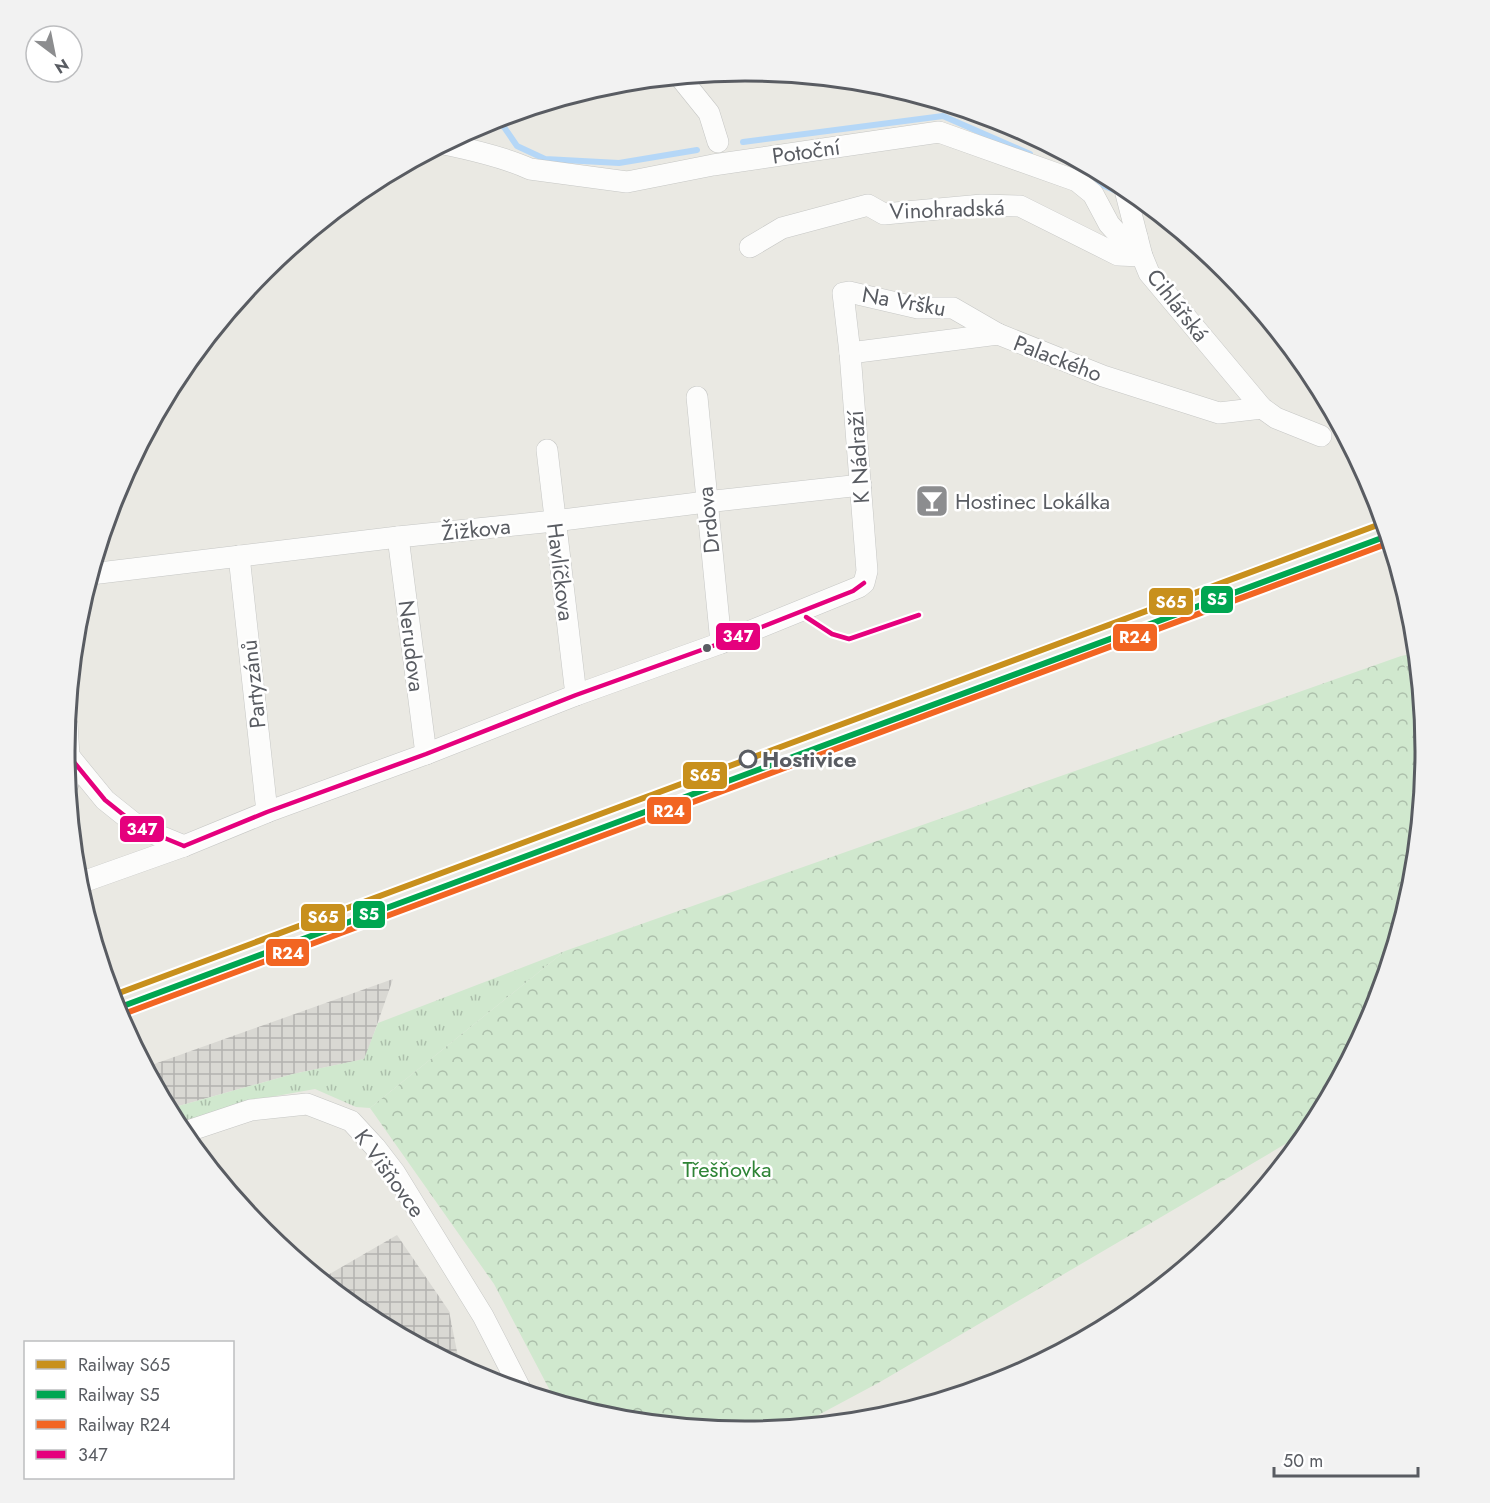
<svg xmlns="http://www.w3.org/2000/svg" width="1490" height="1503" font-family="Jost,sans-serif">
	<style>
		.industrial { fill: url(#industrial-grid) }
		.grass { fill: url(#grass-tufts) }
		.park { fill: url(#park-crowns) }
		.lines { fill: none; stroke-linecap: round; stroke-linejoin: round }
		.stream { stroke: #b5d7f7; stroke-width: 6 }
		.street-casing { stroke: #c6c7c5; stroke-width: 22 }
		.street { stroke: #fcfcfb; stroke-width: 21 }
		.bus-1-casing { stroke: #fff; stroke-width: 9 }
		.bus-1 { stroke: #e5007d; stroke-width: 4.5 }
		.rail-1-casing { stroke: #fff; stroke-width: 10 }
		.rail-2-casing { stroke: #fff; stroke-width: 10 }
		.rail-3-casing { stroke: #fff; stroke-width: 10 }
		.rail-1 { stroke: #c8901d; stroke-width: 6 }
		.rail-2 { stroke: #00a651; stroke-width: 6 }
		.rail-3 { stroke: #f26522; stroke-width: 6 }
		.bus-dot { fill: #595c62; stroke: #fff; stroke-width: 2 }
		.stop-dot { fill: #fff; stroke: #595c62; stroke-width: 3 }
		.labels { text-anchor: middle; dominant-baseline: central; stroke-width: 5; stroke-linejoin: round; paint-order: stroke }
		.street-label { font-size: 22px; fill: #595c62; stroke: #fff }
		.poi-label { font-size: 22px; fill: #595c62; stroke: #fff; text-anchor: start }
		.stop-label { font-size: 22px; font-weight: bold; fill: #595c62; stroke: #fff; text-anchor: start }
		.park-label { font-size: 22px; fill: #2e8436; stroke: #fff }
		.rim { fill: none; stroke: #595c62; stroke-width: 3 }
		.line-badge { stroke: #fff; stroke-width: 2 }
		.badge-label { font-size: 16px; text-anchor: middle; font-weight: bold; fill: #fff }
	</style>
	<defs>
		<pattern id="industrial-grid" width="8" height="8" patternUnits="userSpaceOnUse" patternTransform="scale(1.5)"><rect width="8" height="8" fill="#d9d8d3"/><path d="M0 4h8M4 0v8" fill="none" stroke="#b3b2af"/></pattern>
		<pattern id="grass-tufts" width="24" height="20" patternUnits="userSpaceOnUse" patternTransform="scale(1.5)"><rect width="24" height="20" fill="#d0e8ce"/><path d="M3 7l-1-3M5 7V3M7 7l1-3M15 17l-1-3M17 17v-4M19 17l1-3" fill="none" stroke="#acbfab"/></pattern>
		<pattern id="park-crowns" width="20" height="18" patternUnits="userSpaceOnUse" patternTransform="scale(1.5)"><rect width="20" height="18" fill="#d0e8ce"/><path d="M2 6a3 3 0 1 1 6 0M12 15a3 3 0 1 1 6 0" fill="none" stroke="#acbfab"/></pattern>
	</defs>
	<rect width="100%" height="100%" fill="#eae9e3"/>
	<g class="industrial">
		<path d="M393,979L365,1059L293,1074L168,1109L146,1067Z"/>
		<path d="M397,1235L449,1311L460,1367L367,1317L321,1279Z"/>
	</g>
	<g class="grass">
		<path d="M1416,653L1422,714L1401,656Z"/>
		<path d="M565,951L370,1108L356,1107L315,1089L248,1101L177,1125L168,1109L293,1074L364,1059L378,1023Z"/>
	</g>
	<path class="park" d="M1401,656L1422,714L1425,752L1412,885L1374,1012L1311,1129L880,1382L796,1427L745,1432L612,1419L556,1402L494,1284L370,1108L565,951Z"/>
	<g class="lines">
		<g class="stream">
			<path d="M504,117V127L517,146L545,159L619,163L697,150"/>
			<path d="M743,142L943,116L1030,154"/>
			<path d="M1086,178L1121,193"/>
		</g>
		<defs>
			<g id="street">
				<path d="M680,77L709,113L718,142"/>
				<path d="M444,144C473,150 504,157 530,169L627,182L713,165L939,132L1077,181L1093,194L1109,224L1119,235L1137,237"/>
				<path d="M1124,186L1142,256L1149,273L1262,408L1276,418L1321,436"/>
				<path d="M750,247L782,228L868,205L884,214L982,205L1020,206L1118,255L1142,256"/>
				<path d="M850,353L998,334L1103,376L1219,413L1262,408"/>
				<path d="M697,397L721,643"/>
				<path d="M547,450L576,695"/>
				<path d="M398,537L426,754"/>
				<path d="M239,556L267,812"/>
				<path d="M91,574L398,537L554,521L706,502L861,485"/>
				<path d="M67,724L69,756L68,784"/>
				<path d="M69,756L105,800L140,828L184,846"/>
				<path d="M77,884L184,846L267,812L426,754L576,695L721,643L859,587L864,583L867,571L850,353L843,293L849,292L918,308H953L998,334"/>
				<path d="M182,1133L251,1110L307,1104L351,1121L375,1147L395,1173L483,1316L522,1392"/>
			</g>
		</defs>
		<use href="#street" class="street-casing"/>
		<use href="#street" class="street"/>
		<defs>
			<g id="bus-1">
				<path d="M806,617L832,634L849,639L919,615"/>
				<path d="M67,725L69,756L105,800L140,828L184,846"/>
				<path d="M184,846L267,812L426,754L576,695L721,643L853,591L864,583"/>
			</g>
		</defs>
		<use href="#bus-1" class="bus-1-casing"/>
		<use href="#bus-1" class="bus-1"/>
		<defs>
			<path id="rail-1" d="M111,996L1383,523"/>
			<path id="rail-2" d="M115,1009L1387,536"/>
			<path id="rail-3" d="M118,1016L1389,543"/>
		</defs>
		<use href="#rail-1" class="rail-1-casing"/>
		<use href="#rail-2" class="rail-2-casing"/>
		<use href="#rail-3" class="rail-3-casing"/>
		<use href="#rail-1" class="rail-1"/>
		<use href="#rail-2" class="rail-2"/>
		<use href="#rail-3" class="rail-3"/>
	</g>
	<defs>
		<symbol id="bar-square" viewBox="-11 -11 22 22"><rect x="-9" y="-9" width="18" height="18" rx="4" fill="#8c8d8f" stroke="#fff"/><path d="M-6-5H6L.8 .8V4.5H3.5V6h-7V4.5H-.8V.8Z" fill="#fff"/></symbol>
	</defs>
	<g fill-rule="evenodd">
		<use href="#bar-square" x="913" y="482" width="38" height="38"/>
	</g>
	<circle class="bus-dot" cx="707" cy="648" r="5"/>
	<circle class="stop-dot" cx="748" cy="759" r="8"/>
	<g class="labels">
		<g class="street-label">
			<text transform="translate(806 151) rotate(-8)">Potoční</text>
			<text transform="translate(947 209) rotate(-2)">Vinohradská</text>
			<text transform="translate(904 301) rotate(10)">Na Vršku</text>
			<text transform="translate(1178 305) rotate(52)">Cihlářská</text>
			<text transform="translate(1058 358) rotate(21)">Palackého</text>
			<text transform="translate(858 457) rotate(-94)">K Nádraží</text>
			<text transform="translate(708 520) rotate(-96)">Drdova</text>
			<text transform="translate(476 529) rotate(-6)">Žižkova</text>
			<text transform="translate(561 572) rotate(83)">Havlíčkova</text>
			<text transform="translate(412 646) rotate(83)">Nerudova</text>
			<text transform="translate(253 684) rotate(-96)">Partyzánů</text>
			<text transform="translate(390 1173) rotate(54)">K Višňovce</text>
		</g>
		<g class="poi-label">
			<text x="955" y="501">Hostinec Lokálka</text>
		</g>
		<g class="stop-label">
			<text x="762" y="759">Hostivice</text>
		</g>
		<g class="park-label">
			<text x="727" y="1169">Třešňovka</text>
		</g>
	</g>
	<path d="M0 0H1490V1503H0ZM75 751a670 670 0 1 1 1340 0a670 670 0 1 1-1340 0Z" fill="#f2f2f2" fill-rule="evenodd"/>
	<path class="rim" d="M75 751a670 670 0 1 1 1340 0a670 670 0 1 1-1340 0Z"/>
	<g class="line-badge">
		<rect x="1200" y="585" width="34" height="29" rx="6" fill="#00a651"/>
		<rect x="1148" y="587" width="46" height="29" rx="6" fill="#c8901d"/>
		<rect x="715" y="622" width="46" height="29" rx="6" fill="#e5007d"/>
		<rect x="1112" y="623" width="46" height="29" rx="6" fill="#f26522"/>
		<rect x="682" y="761" width="46" height="29" rx="6" fill="#c8901d"/>
		<rect x="646" y="796" width="46" height="29" rx="6" fill="#f26522"/>
		<rect x="119" y="815" width="46" height="28" rx="6" fill="#e5007d"/>
		<rect x="352" y="900" width="34" height="29" rx="6" fill="#00a651"/>
		<rect x="300" y="903" width="46" height="29" rx="6" fill="#c8901d"/>
		<rect x="265" y="938" width="45" height="29" rx="6" fill="#f26522"/>
	</g>
	<g class="badge-label">
		<text x="1217" y="605">S5</text>
		<text x="1171" y="608">S65</text>
		<text x="738" y="642">347</text>
		<text x="1135" y="643">R24</text>
		<text x="705" y="781">S65</text>
		<text x="669" y="817">R24</text>
		<text x="142" y="835">347</text>
		<text x="369" y="920">S5</text>
		<text x="323" y="923">S65</text>
		<text x="288" y="959">R24</text>
	</g>
	<rect x="24" y="1341" width="210" height="138" fill="#ffffff" stroke="#bdbec0" stroke-width="1.5"/>
	<rect x="36" y="1360" width="30" height="9" fill="#c8901d" stroke="#bdbec0" stroke-width="1.5"/>
	<text x="78" y="1371" font-size="18" fill="#595c62">Railway S65</text>
	<rect x="36" y="1390" width="30" height="9" fill="#00a651" stroke="#bdbec0" stroke-width="1.5"/>
	<text x="78" y="1401" font-size="18" fill="#595c62">Railway S5</text>
	<rect x="36" y="1420" width="30" height="9" fill="#f26522" stroke="#bdbec0" stroke-width="1.5"/>
	<text x="78" y="1431" font-size="18" fill="#595c62">Railway R24</text>
	<rect x="36" y="1450" width="30" height="9" fill="#e5007d" stroke="#bdbec0" stroke-width="1.5"/>
	<text x="78" y="1461" font-size="18" fill="#595c62">347</text>
	<g transform="translate(54 54) rotate(148)"><circle r="28" fill="#ffffff" stroke="#bdbec0" stroke-width="1.5"/>
	<path d="M0-4.5L10 22L0 15L-10 22Z" fill="#8c8d8f"/>
	<text y="-9" font-size="16" font-weight="bold" text-anchor="middle" fill="#595c62">N</text>
	</g>
	<path d="M1274 1467v9h144v-9" fill="none" stroke="#595c62" stroke-width="3"/>
	<text x="1283" y="1467" font-size="18" fill="#595c62" stroke="#ffffff" stroke-width="4.5" paint-order="stroke">50 m</text>
</svg>
